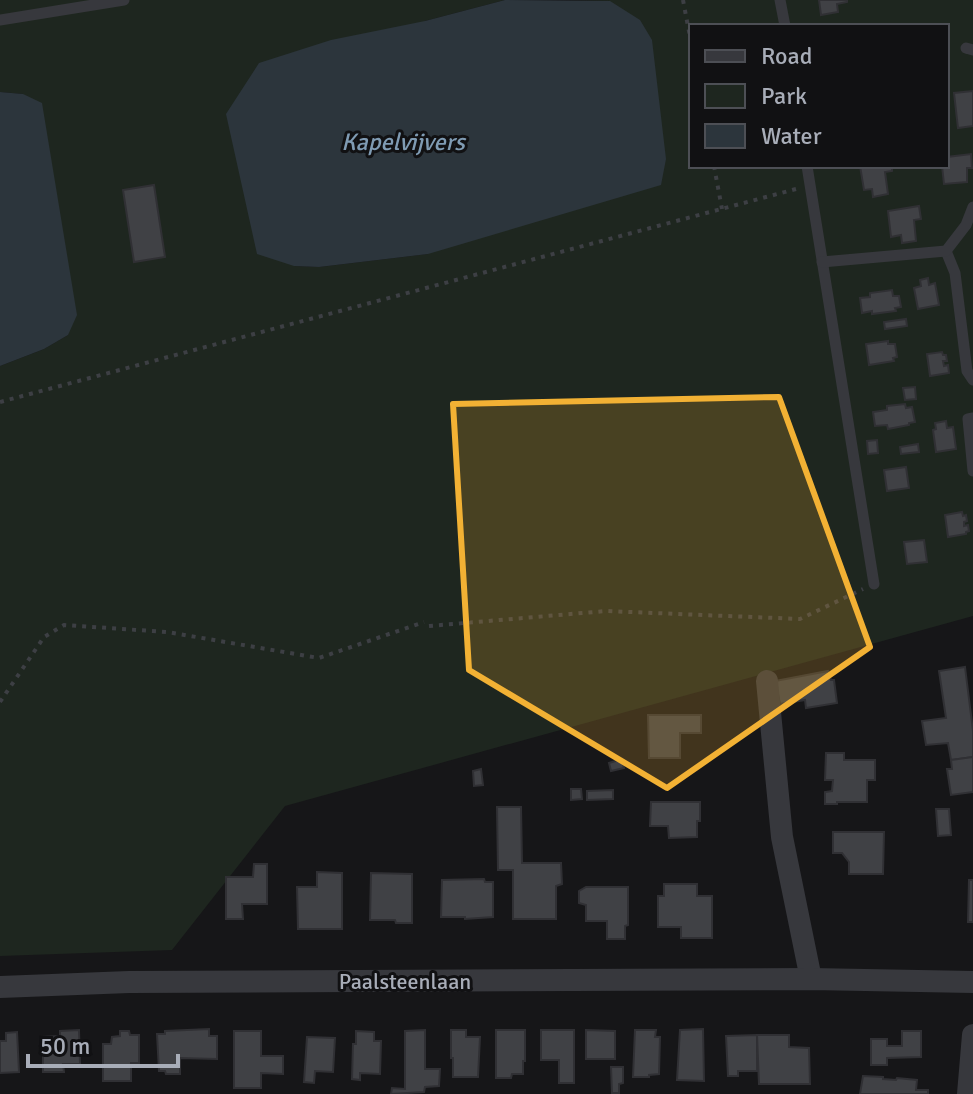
<svg xmlns="http://www.w3.org/2000/svg" width="973" height="1094" font-family="Signika,sans-serif">
	<style>
		.green { fill: #1e261f; fill-rule: evenodd }
		.water { fill: #2c353c }
		.building { fill: #404145; stroke: #303034; stroke-width: 2 }
		.lines { fill: none; stroke-linecap: round; stroke-linejoin: round }
		.path { stroke: #3d3f44; stroke-width: 4; stroke-dasharray: 4 6; stroke-linecap: butt }
		.service { stroke: #37383d; stroke-width: 11 }
		.minor { stroke: #37383d; stroke-width: 22 }
		.marked { fill: #f2b134; fill-opacity: 0.2; stroke: #f2b134; stroke-width: 6; stroke-linejoin: round }
		.labels { text-anchor: middle; dominant-baseline: central; stroke-width: 6; stroke-linejoin: round; paint-order: stroke }
		.street-label { font-size: 22px; fill: #a8adb8; stroke: #111113 }
		.water-label { font-size: 24px; font-style: italic; fill: #7f9bb3; stroke: #111113 }
	</style>
	<rect width="100%" height="100%" fill="#161618"/>
	<path class="green" d="M0,0H505L425,21L294,266L319,267L428,254L610,1L568,0H973V616L285,806L172,950L0,956V366L44,349L68,335L23,94L0,92ZM691,26H947V166H691Z"/>
	<g class="water">
		<path d="M505,0L610,1L640,20L652,40L666,159L661,185L428,254L319,267L294,266L257,254L226,114L259,63L331,40L425,21Z"/>
		<path d="M0,92L23,94L42,103L77,315L68,335L44,349L0,366Z"/>
	</g>
	<g class="building">
		<path d="M819,0H847V2L837,4L838,12L821,15Z"/>
		<path d="M973,91V126L958,128L954,93Z"/>
		<path d="M971,154L972,168H967V182L944,184L942,166H947V157Z"/>
		<path d="M860,166H892V171L885,172L888,194L873,197L872,189L864,190Z"/>
		<path d="M154,185L165,257L134,262L123,190Z"/>
		<path d="M919,206L921,219L914,220L916,241L902,243L901,235L891,237L888,211Z"/>
		<path d="M928,278L929,285L935,283L939,305L918,309L914,288L921,286L920,280Z"/>
		<path d="M892,290L893,296H899L901,307L895,308L896,311L872,314V311L862,313L860,298L870,297V293Z"/>
		<path d="M906,319L907,326L885,329L884,322Z"/>
		<path d="M888,341V344H895L897,357L893,358L894,361L869,365L866,344Z"/>
		<path d="M942,352L943,355H946L947,361H943L944,366L948,365L949,373L930,376L927,354Z"/>
		<path d="M915,387L916,399L905,400L903,388Z"/>
		<path d="M905,404L906,408L912,407L915,422L909,423V425L888,429L887,425L875,426L873,412L887,410V406Z"/>
		<path d="M946,421L947,428L953,427L956,449L936,452L933,430L936,429L935,423Z"/>
		<path d="M877,440L878,453L868,454L867,441Z"/>
		<path d="M918,444L919,452L901,454L900,447Z"/>
		<path d="M906,467L909,488L887,491L884,470Z"/>
		<path d="M962,512L963,516L966,515L967,521L964,522V526L968,525L969,531L966,532V534L948,537L945,515Z"/>
		<path d="M924,540L927,562L907,564L904,542Z"/>
		<path d="M965,667L973,731V757L951,760L948,743L926,745L922,721L946,718L939,671Z"/>
		<path d="M828,671L831,680H834L837,703L806,708L805,700L780,704L775,681Z"/>
		<path d="M648,715H701V733H680V758H649Z"/>
		<path d="M826,753H844V760H875V780H867V802H837V804H825V792L832,791L833,780H825Z"/>
		<path d="M973,757V792L951,795L947,769H952L951,760Z"/>
		<path d="M622,759L624,768L611,771L609,763Z"/>
		<path d="M481,769L483,785L474,786L473,771Z"/>
		<path d="M571,789H581L582,799L571,800Z"/>
		<path d="M613,790V799L587,800V791Z"/>
		<path d="M651,802H700V821H697V837L669,838L668,826H650Z"/>
		<path d="M497,807H521L522,863H561L562,884L556,886V919H513V870H498Z"/>
		<path d="M936,809H949L951,835L938,836Z"/>
		<path d="M833,832H884L883,874H849V862L842,853H833Z"/>
		<path d="M254,864H267V904H242L243,919H226V877H253Z"/>
		<path d="M317,872L342,873V929H298L297,887H317Z"/>
		<path d="M371,873L412,874V923H396L395,920H370Z"/>
		<path d="M484,879L485,882H493V917L465,919V917H441L442,880Z"/>
		<path d="M969,880H973V922H968Z"/>
		<path d="M664,884H697V896H712V938H681V927H658V896H664Z"/>
		<path d="M586,887H628V925L625,926V939H607V921H586V905L579,903V891Z"/>
		<path d="M209,1029V1036H217V1059L180,1058V1074H166L165,1071H159L157,1034H165V1031Z"/>
		<path d="M703,1029L704,1081L677,1080L680,1030Z"/>
		<path d="M79,1030L80,1064H63L64,1072H43V1037L60,1036V1031Z"/>
		<path d="M425,1030V1069H440L439,1086L425,1087L424,1092L391,1094L392,1088L405,1089V1031Z"/>
		<path d="M451,1030H466V1037H480L478,1077H453V1058H451Z"/>
		<path d="M496,1030H525V1061H523V1074H512L511,1078H496Z"/>
		<path d="M541,1030H574V1083H559V1060H541Z"/>
		<path d="M586,1030L615,1031V1059H586Z"/>
		<path d="M635,1030H656L655,1037H660L659,1074L649,1075V1077H633Z"/>
		<path d="M120,1031H129L130,1035H139V1063H131V1081H103V1044H111L112,1037L120,1036Z"/>
		<path d="M234,1031H261V1056H283V1074L261,1073V1088H234Z"/>
		<path d="M356,1031L374,1032V1041H381L380,1074L360,1073V1080L352,1079L353,1044H356Z"/>
		<path d="M902,1031H921V1057L887,1058V1065H871V1039H887V1046H902Z"/>
		<path d="M17,1032L19,1072L0,1073V1041H6V1033Z"/>
		<path d="M757,1035V1071H738V1076H728L726,1036Z"/>
		<path d="M757,1035H789V1047L809,1048L810,1084H759Z"/>
		<path d="M307,1037L335,1038L333,1072L315,1071L314,1083L304,1082Z"/>
		<path d="M611,1067H623V1083L619,1084V1093H612Z"/>
		<path d="M863,1076L883,1077V1079L896,1080L897,1078L917,1080L916,1090H928V1094H860Z"/>
	</g>
	<g class="lines">
		<g class="path">
			<path d="M683,0L691,42"/>
			<path d="M714,166L722,209"/>
			<path d="M0,402L796,189"/>
			<path d="M429,626L606,611L800,619L863,589"/>
			<path d="M0,702L44,637L64,625L167,632L319,658L424,622"/>
		</g>
		<g class="service">
			<path d="M780,0L785,26"/>
			<path d="M0,20L124,0"/>
			<path d="M966,48L973,50"/>
			<path d="M807,166L874,584"/>
			<path d="M946,251L955,273L967,371L973,380"/>
			<path d="M822,262L946,251L966,225L973,207"/>
			<path d="M973,418L968,419L973,471"/>
		</g>
		<g class="minor">
			<path d="M767,681L782,837L811,979"/>
			<path d="M0,987L129,982L811,979L973,982"/>
			<path d="M968,1094L973,1035"/>
		</g>
	</g>
	<path class="marked" d="M779,397L870,647L667,788L469,670L453,404Z"/>
	<g class="labels">
		<g class="street-label">
			<text x="405" y="981">Paalsteenlaan</text>
		</g>
		<g class="water-label">
			<text x="403" y="142">Kapelvijvers</text>
		</g>
	</g>
	<rect x="689" y="24" width="260" height="144" fill="#111113" stroke="#4d4f55" stroke-width="2"/>
	<rect x="705" y="50" width="40" height="12" fill="#37383d" stroke="#4d4f55" stroke-width="2"/>
	<text x="761" y="64" font-size="24" fill="#a8adb8">Road</text>
	<rect x="705" y="84" width="40" height="24" fill="#1e261f" stroke="#4d4f55" stroke-width="2"/>
	<text x="761" y="104" font-size="24" fill="#a8adb8">Park</text>
	<rect x="705" y="124" width="40" height="24" fill="#2c353c" stroke="#4d4f55" stroke-width="2"/>
	<text x="761" y="144" font-size="24" fill="#a8adb8">Water</text>
	<path d="M28 1054v12h150v-12" fill="none" stroke="#a8adb8" stroke-width="4"/>
	<text x="40" y="1054" font-size="24" fill="#a8adb8" stroke="#111113" stroke-width="6" paint-order="stroke">50 m</text>
</svg>
